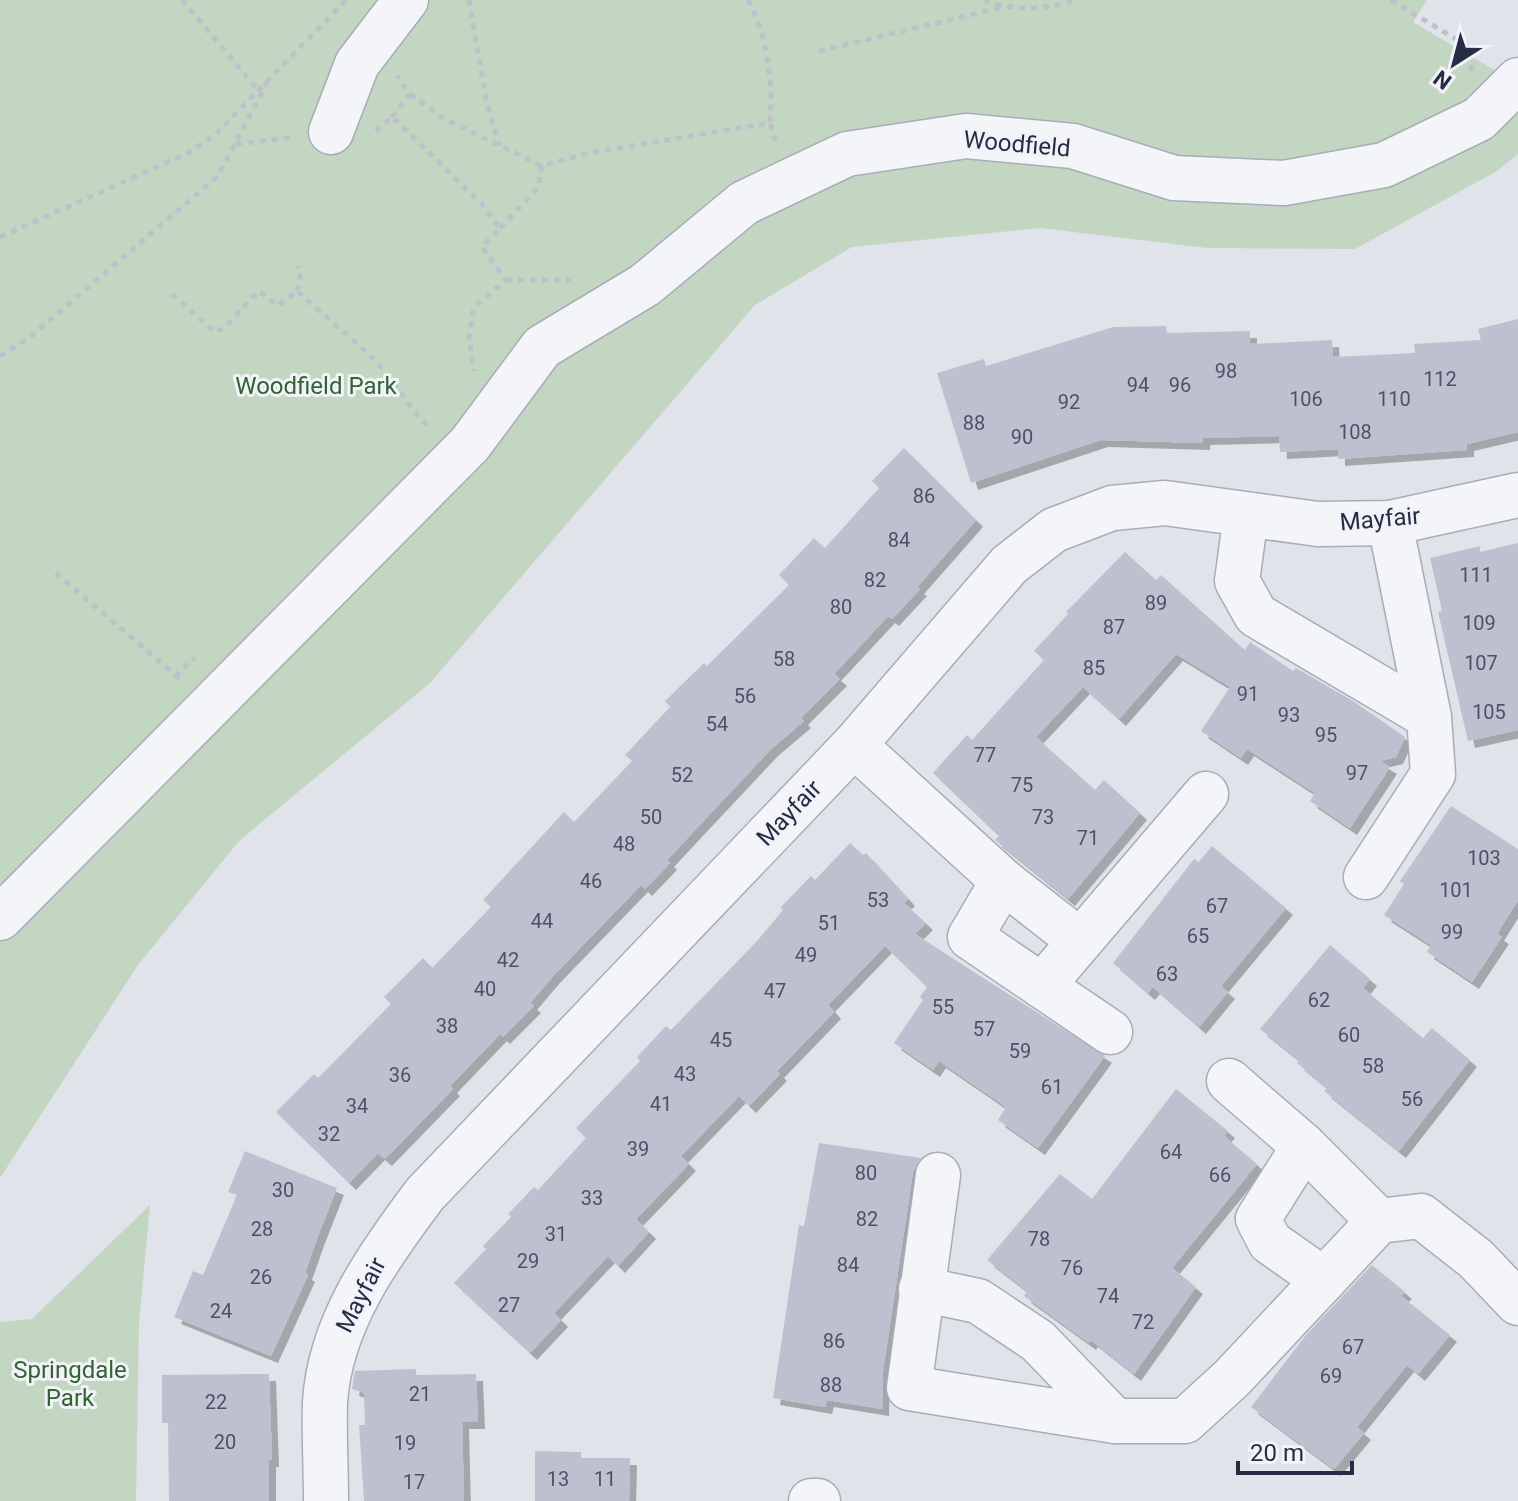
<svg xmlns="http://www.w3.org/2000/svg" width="1518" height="1501" font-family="Roboto,sans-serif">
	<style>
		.green { fill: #c2d6c1 }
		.building { fill: #bdc1cf; filter: url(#shadow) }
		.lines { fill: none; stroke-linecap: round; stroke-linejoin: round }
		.minor-casing { stroke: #a9acb9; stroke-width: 47 }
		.path { stroke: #bfc1ca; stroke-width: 5; stroke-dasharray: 6 6; stroke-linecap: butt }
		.minor { stroke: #f4f5f9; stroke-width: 44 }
		.labels { text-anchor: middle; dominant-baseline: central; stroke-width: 6; stroke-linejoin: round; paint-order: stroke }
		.number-label { font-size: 20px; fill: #4c5168 }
		.street-label { font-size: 24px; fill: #272c45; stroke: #f1f3f8 }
		.park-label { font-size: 24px; fill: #336233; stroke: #f1f3f8 }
	</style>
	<defs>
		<filter id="shadow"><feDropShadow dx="7" dy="7" stdDeviation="0" flood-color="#0004"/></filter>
	</defs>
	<rect width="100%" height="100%" fill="#e1e3eb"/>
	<g class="green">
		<path d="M0,0H1427L1413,22L1518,84V154L1497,171L1355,249L1207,248L1040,228L852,247L755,305L430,683L239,841L138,965L0,1178Z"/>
		<path d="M150,1205L139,1323L136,1501H0V1322L32,1319Z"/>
	</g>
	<g class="building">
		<path d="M1518,319V432L1467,444V450L1338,459V449L1280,452L1279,436L1203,438V443L1101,440L971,483L937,373L984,359L986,366L1113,327L1166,326L1167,333L1250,331V344L1332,340L1333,357L1415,353L1414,344L1481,340L1478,329Z"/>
		<path d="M904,448L976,520L917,587L920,589L892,619L888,616L834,674L840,679L801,718L804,721L771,749L694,831L667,860L670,863L645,889L641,885L553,976L530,1003L534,1006L503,1037L500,1034L450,1086L453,1089L385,1159L378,1153L349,1183L276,1112L314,1074L318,1078L391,1004L384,997L423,958L432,968L491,907L483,900L564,812L574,822L632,761L625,755L670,707L665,701L704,663L707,666L789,585L779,575L814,538L825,548L879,488L872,481Z"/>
		<path d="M1518,543V730L1468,741L1438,612L1442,611L1430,558L1480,546V552Z"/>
		<path d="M1125,552L1156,580L1161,575L1245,650L1250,642L1293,671L1296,668L1353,701L1405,737L1396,757L1380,761L1390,767L1350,828L1310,801L1315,793L1247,749L1241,758L1201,731L1230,687L1176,654L1119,719L1083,687L1036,737L1095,790L1104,780L1140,813L1068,899L995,840L999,836L933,773L967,735L972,740L1044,660L1034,651L1068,614L1066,612Z"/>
		<path d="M1451,806L1518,849V900L1497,934L1502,937L1472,982L1427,952L1431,945L1384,915L1404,884L1400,881Z"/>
		<path d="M850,843L863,855L866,853L908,899L904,903L926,923L915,934L1105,1056L1038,1148L998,1120L1006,1107L939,1061L933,1070L894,1043L923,1000L920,997L927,987L885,946L828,1005L834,1012L777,1071L780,1074L749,1106L739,1096L681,1156L689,1164L636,1219L649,1232L618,1266L608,1256L554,1313L561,1320L530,1353L454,1283L486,1249L483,1246L511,1217L508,1214L534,1187L538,1190L586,1138L576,1128L640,1061L637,1057L666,1026L671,1030L758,940L783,910L780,908L811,876L815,880Z"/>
		<path d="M1212,846L1286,908L1221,986L1228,992L1199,1027L1153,987L1148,993L1113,963L1194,859L1199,862Z"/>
		<path d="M1330,945L1370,979L1363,988L1423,1038L1432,1028L1470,1060L1399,1151L1324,1091L1327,1088L1297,1063L1299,1060L1260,1029Z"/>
		<path d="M1176,1089L1228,1131L1224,1136L1257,1164L1172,1268L1196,1287L1134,1374L1091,1340L1089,1343L1024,1296L1027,1291L987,1260L1060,1174L1092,1199Z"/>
		<path d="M819,1143L921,1158L913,1172L883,1371L882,1409L827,1400L825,1407L773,1398L799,1225L804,1226Z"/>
		<path d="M245,1151L337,1188L318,1236L305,1273L308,1275L271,1356L174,1317L193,1271L203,1275L237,1195L228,1192Z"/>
		<path d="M1372,1265L1405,1292L1401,1296L1450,1335L1418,1374L1407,1365L1357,1427L1364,1433L1334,1469L1251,1407L1306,1335Z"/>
		<path d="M416,1369V1375L476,1374L478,1422H462L464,1501H364L359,1425H365L364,1393L352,1389L355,1371Z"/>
		<path d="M269,1374L272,1460H269V1501H169L168,1423H162V1375Z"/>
		<path d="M535,1451L581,1452V1458H630L629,1501H535Z"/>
	</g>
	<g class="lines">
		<defs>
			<g id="minor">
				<path d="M331,132L357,64L406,0"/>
				<path d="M1246,515L1237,581L1256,615L1429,717"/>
				<path d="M854,745L1003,881L970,937L1110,1032"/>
				<path d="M1366,877L1433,774L1429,717L1390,523"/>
				<path d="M1003,881L1080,941"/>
				<path d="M0,918L470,444L542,347L645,285L744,203L847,154L966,136L1073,146L1174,178L1284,183L1384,165L1479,119L1518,80"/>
				<path d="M1042,986L1206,794"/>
				<path d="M1229,1081L1304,1146L1379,1221"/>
				<path d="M1304,1146L1258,1219L1270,1242L1324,1280"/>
				<path d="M938,1175L909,1388L1115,1421H1185L1232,1378L1379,1221L1421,1216L1476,1259L1518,1303"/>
				<path d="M921,1289L978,1301L1038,1341L1115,1421"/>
				<path d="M326,1501C326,1468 324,1435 325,1402C330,1323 379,1255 425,1194L854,745L1009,565L1054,530L1112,508L1165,503L1318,524L1390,523L1518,495"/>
				<path d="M811,1501H818"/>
			</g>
		</defs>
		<use href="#minor" class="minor-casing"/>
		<g class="path">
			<path d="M182,0L257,89"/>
			<path d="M469,0L486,99L499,146"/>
			<path d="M748,0C768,39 773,80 770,123"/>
			<path d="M984,0C1017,12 1044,9 1078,0"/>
			<path d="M1391,0L1466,45L1472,71"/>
			<path d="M819,51L1004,7"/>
			<path d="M410,94L445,119L542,166L588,153L770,123L777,145"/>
			<path d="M392,117L410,94L397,76"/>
			<path d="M376,131L392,117L482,204L500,228L482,247L506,280L474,307L469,338L474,371"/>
			<path d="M236,144L294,137"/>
			<path d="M500,228L538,188L542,166"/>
			<path d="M0,237L188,153L215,135L346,0"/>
			<path d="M506,280H571"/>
			<path d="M297,291L301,273L297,266"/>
			<path d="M172,294L215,332L224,328L259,291L278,306L297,291C324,316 354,339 380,366C399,387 409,409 430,428"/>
			<path d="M0,356L29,338L218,176L270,77"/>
			<path d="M56,573L180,679"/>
			<path d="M175,676L195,658"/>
		</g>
		<use href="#minor" class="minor"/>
	</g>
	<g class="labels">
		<g class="number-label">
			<text x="1226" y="371">98</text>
			<text x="1440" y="379">112</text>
			<text x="1138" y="385">94</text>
			<text x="1180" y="385">96</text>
			<text x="1306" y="399">106</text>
			<text x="1394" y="399">110</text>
			<text x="1069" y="402">92</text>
			<text x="974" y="423">88</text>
			<text x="1355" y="432">108</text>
			<text x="1022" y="437">90</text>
			<text x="924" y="496">86</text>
			<text x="899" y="540">84</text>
			<text x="1476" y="575">111</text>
			<text x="875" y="580">82</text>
			<text x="1156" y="603">89</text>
			<text x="841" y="607">80</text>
			<text x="1479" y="623">109</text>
			<text x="1114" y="627">87</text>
			<text x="784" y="659">58</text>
			<text x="1481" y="663">107</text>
			<text x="1094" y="668">85</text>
			<text x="1248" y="694">91</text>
			<text x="745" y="696">56</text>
			<text x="1489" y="712">105</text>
			<text x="1289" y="715">93</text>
			<text x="717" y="724">54</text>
			<text x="1326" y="735">95</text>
			<text x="985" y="755">77</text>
			<text x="1357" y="773">97</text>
			<text x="682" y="775">52</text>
			<text x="1022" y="785">75</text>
			<text x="651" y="817">50</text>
			<text x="1043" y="817">73</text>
			<text x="1088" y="838">71</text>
			<text x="624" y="844">48</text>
			<text x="1484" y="858">103</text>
			<text x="591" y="881">46</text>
			<text x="1456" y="890">101</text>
			<text x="878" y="900">53</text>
			<text x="1217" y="906">67</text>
			<text x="542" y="921">44</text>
			<text x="829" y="923">51</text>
			<text x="1452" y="932">99</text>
			<text x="1198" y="936">65</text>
			<text x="806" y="955">49</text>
			<text x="508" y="960">42</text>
			<text x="1167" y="974">63</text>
			<text x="485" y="989">40</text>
			<text x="775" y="991">47</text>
			<text x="1319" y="1000">62</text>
			<text x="943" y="1007">55</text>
			<text x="447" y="1026">38</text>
			<text x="984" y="1029">57</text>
			<text x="1349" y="1035">60</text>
			<text x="721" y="1040">45</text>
			<text x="1020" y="1051">59</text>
			<text x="1373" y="1066">58</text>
			<text x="685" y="1074">43</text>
			<text x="400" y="1075">36</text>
			<text x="1052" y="1087">61</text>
			<text x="1412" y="1099">56</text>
			<text x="661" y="1104">41</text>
			<text x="357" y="1106">34</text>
			<text x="329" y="1134">32</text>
			<text x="638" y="1149">39</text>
			<text x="1171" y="1152">64</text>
			<text x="866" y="1173">80</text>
			<text x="1220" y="1175">66</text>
			<text x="283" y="1190">30</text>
			<text x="592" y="1198">33</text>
			<text x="867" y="1219">82</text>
			<text x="262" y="1229">28</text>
			<text x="556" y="1234">31</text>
			<text x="1039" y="1239">78</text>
			<text x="528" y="1261">29</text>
			<text x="848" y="1265">84</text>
			<text x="1072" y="1268">76</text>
			<text x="261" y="1277">26</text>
			<text x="1108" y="1296">74</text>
			<text x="509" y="1305">27</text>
			<text x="221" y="1311">24</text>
			<text x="1143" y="1322">72</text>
			<text x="834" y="1341">86</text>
			<text x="1353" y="1347">67</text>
			<text x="1331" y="1376">69</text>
			<text x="831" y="1385">88</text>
			<text x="420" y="1394">21</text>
			<text x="216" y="1402">22</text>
			<text x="225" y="1442">20</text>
			<text x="405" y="1443">19</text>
			<text x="558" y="1479">13</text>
			<text x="605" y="1479">11</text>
			<text x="414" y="1482">17</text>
		</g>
		<g class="street-label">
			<text transform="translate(1017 144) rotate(5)">Woodfield</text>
			<text transform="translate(1380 519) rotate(-5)">Mayfair</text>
			<text transform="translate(789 813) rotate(-46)">Mayfair</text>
			<text transform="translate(361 1295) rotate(-63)">Mayfair</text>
		</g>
		<g class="park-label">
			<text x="316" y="386">Woodfield Park</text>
			<text x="70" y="1370">Springdale<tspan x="70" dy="28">Park</tspan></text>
		</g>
	</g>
	<g transform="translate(1454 64) rotate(216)" stroke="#f1f3f8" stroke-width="6" paint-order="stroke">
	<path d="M0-6L14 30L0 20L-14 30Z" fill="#272c45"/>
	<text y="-12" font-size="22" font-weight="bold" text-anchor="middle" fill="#272c45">N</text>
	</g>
	<path d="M1238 1461v12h114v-12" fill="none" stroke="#272c45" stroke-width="4"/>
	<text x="1250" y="1461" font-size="24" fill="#272c45" stroke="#f1f3f8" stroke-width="6" paint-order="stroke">20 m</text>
</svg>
